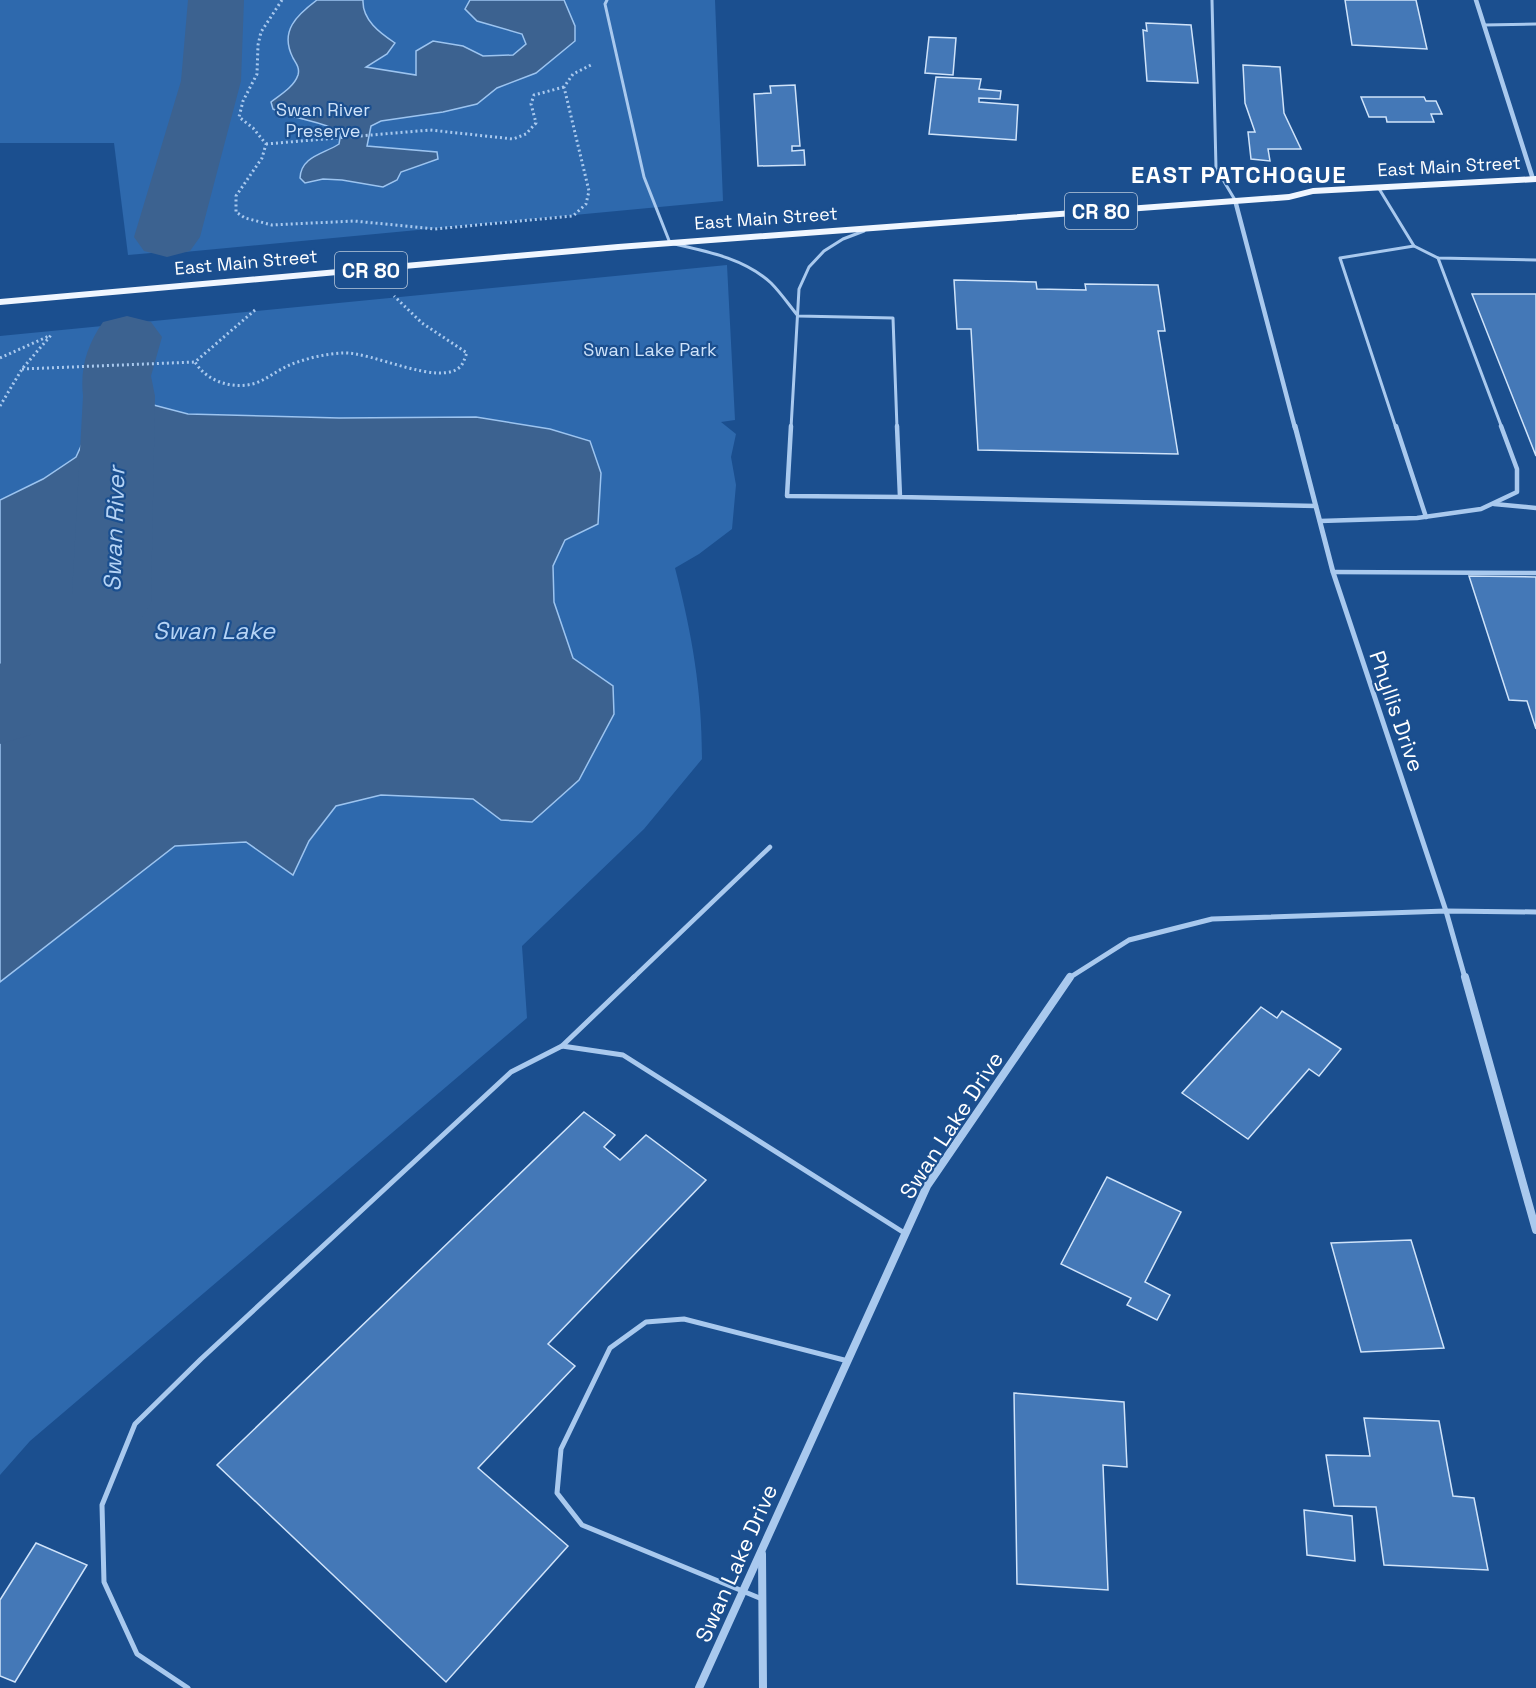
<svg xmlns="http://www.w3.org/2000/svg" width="1536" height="1688" font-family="'Space Grotesk',sans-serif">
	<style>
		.green { fill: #2e69ad }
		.water { fill: #3c6290; stroke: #9cc4f0; stroke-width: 1.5 }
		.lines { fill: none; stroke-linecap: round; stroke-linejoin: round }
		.river { fill: #3c6290; fill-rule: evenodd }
		.building { fill: #4478b7; stroke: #cfe3fa; stroke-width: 1.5 }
		.path { stroke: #a9c9ee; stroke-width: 3; stroke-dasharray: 2 3; stroke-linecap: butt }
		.service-far2 { stroke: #a9c9ee; stroke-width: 3 }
		.service-far1 { stroke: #a9c9ee; stroke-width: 4.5 }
		.service { stroke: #a9c9ee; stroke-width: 5 }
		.minor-far2 { stroke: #a9c9ee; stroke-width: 4.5 }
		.minor-far1 { stroke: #a9c9ee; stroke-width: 5 }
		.minor { stroke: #a9c9ee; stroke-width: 8 }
		.primary { fill: #f0f6ff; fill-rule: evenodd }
		.labels { text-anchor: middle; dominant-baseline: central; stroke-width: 4.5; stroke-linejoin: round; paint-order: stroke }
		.far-park-label { font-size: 18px; fill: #cfe3fa; stroke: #1b4f8f }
		.far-street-label { font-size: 18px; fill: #fff; stroke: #1b4f8f }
		.shield { fill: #1b4f8f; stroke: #bbcadd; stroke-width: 1.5 }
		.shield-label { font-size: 21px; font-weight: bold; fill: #fff }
		.street-label { font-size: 22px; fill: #fff; stroke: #1b4f8f }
		.far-district-label { font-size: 24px; font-weight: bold; letter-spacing: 1.5px; fill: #fff; stroke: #1b4f8f }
		.water-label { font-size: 24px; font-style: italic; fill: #b5d3f5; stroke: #1b4f8f }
	</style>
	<rect width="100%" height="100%" fill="#1b4f8f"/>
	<g class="green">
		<path d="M0,0H715L723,201L174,253V251L128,255L114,143H0Z"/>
		<path d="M727,265L735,420L721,422L736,434L731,457L736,485L732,529L699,554L675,568C692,634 702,690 702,759L644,829L522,946L527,1018L30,1441L0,1475V982L175,846L246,842L293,875L309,841L336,806L381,795L474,799L501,820L596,748L614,713L613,686L573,658L554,602L553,566L565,540L476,417L339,418L188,414L128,398L138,392L132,390L95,401L98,409L76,457L43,479L0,501V336Z"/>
	</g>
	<g class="water">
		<path d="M317,0H363C362,20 380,33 395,43L387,54L366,67L416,75V51L433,41L463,46L483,56L513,55L526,44L522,34L477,21L465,9L470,0H564L575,26V41L536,73L497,88L477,104L443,112L381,121L371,126L367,146L437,152L438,159L401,172L397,180L383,187L342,180L323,179L305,183L300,178C301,156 324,154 339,144L341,132C320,120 295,120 273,109L271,102C280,95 294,87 298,75C300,68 296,63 293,58C279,31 297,15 317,0Z"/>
		<path d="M119,396L188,414L339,418L476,417L550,429L590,441L601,473L598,524L565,540L553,566L554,602L573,658L613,686L614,714L579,780L532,822L501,820L473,799L381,795L336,806L309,841L293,875L246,842L175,846L0,982V500L43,479L76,457L98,409Z"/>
	</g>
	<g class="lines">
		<g class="river">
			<path d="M188,0H244L241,81L200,237L190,251L167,257L144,251L134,237L181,81Z"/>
			<path d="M127,316L151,322L162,337L151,376L155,396L151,603L139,622L30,735L0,744V664L72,595L83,396C80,368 87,345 103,322Z"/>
		</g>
	</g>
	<g class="building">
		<path d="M1345,0H1416L1427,49L1352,45Z"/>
		<path d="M1146,23L1191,25L1198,83L1147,81L1143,30L1147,31Z"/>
		<path d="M929,37L956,38L953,75L925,73Z"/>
		<path d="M1243,65L1280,67L1284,113L1301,149H1268L1270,161L1251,159L1248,132H1255L1245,103Z"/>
		<path d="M936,77L981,79L979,89L1001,91L1000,99L979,98V102L1018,105L1016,140L929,134Z"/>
		<path d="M795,85L800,146H792V151L804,150L805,165L758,166L754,94L771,93L770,86Z"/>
		<path d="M1361,97H1424L1426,101H1436L1442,114H1431L1434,122H1387L1386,117H1369Z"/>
		<path d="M954,280L1036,282L1037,289L1086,290L1085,284L1158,285L1165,331H1158L1178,454L978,450L971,329H957Z"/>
		<path d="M1472,294H1536V456Z"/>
		<path d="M1469,576L1536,577V729L1527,701L1509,700Z"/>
		<path d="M1261,1007L1277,1018L1282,1011L1341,1049L1319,1076L1309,1069L1248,1139L1182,1093Z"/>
		<path d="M584,1112L615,1135L604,1147L620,1160L646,1135L706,1180L548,1344L575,1366L478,1468L568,1546L446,1682L217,1465Z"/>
		<path d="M1107,1177L1181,1212L1145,1282L1170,1295L1157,1320L1127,1305L1131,1298L1061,1264Z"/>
		<path d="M1411,1240L1444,1348L1361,1352L1331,1243Z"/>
		<path d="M1014,1393L1124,1402L1127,1467L1103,1465L1108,1590L1017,1584Z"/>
		<path d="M1364,1418L1439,1421L1453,1496L1474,1498L1488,1570L1384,1565L1376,1507L1334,1506L1326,1455L1370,1456Z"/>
		<path d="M1304,1510L1352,1516L1355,1561L1307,1555Z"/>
		<path d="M36,1543L87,1565L15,1682L0,1676V1600Z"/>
	</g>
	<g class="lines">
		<g class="path">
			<path d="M282,0L261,32L258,45L257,74L243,101L239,117L253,128L266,144L262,158L236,196V212L245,218L272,225L354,221L435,229L573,216L586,204L589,191L564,87L573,74L591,65"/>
			<path d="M266,144L430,130L513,139L526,134L536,123L531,104L534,95L564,87"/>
			<path d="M255,310L195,362C207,382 234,390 256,383C269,378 279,369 292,364C308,358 325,354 342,353C372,351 440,388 461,366C464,362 465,357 467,353L422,323L394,296"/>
			<path d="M0,358L49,336"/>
			<path d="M22,369L195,362"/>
			<path d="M0,406L22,369L52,334"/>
		</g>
		<g class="service-far2">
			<path d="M607,0L605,4L644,177L670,243C705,251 744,258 771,283C781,293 789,305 798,316L893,318L897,428"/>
			<path d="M1212,0L1216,168L1235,200"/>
			<path d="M1484,25L1536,24"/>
			<path d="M1378,187L1414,246L1438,258L1536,260"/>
			<path d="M1438,258L1502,428"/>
			<path d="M791,428L799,289L809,267L824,251L843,239L864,231"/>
			<path d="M1396,428L1340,258L1414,246"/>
		</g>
		<g class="service-far1">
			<path d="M791,426L787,496L900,497"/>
			<path d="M897,426L900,497L1316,506"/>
			<path d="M1396,426L1426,517"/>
			<path d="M1494,504L1536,508"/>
			<path d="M1320,521L1417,518L1481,509L1517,492V469L1501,426"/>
			<path d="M1333,572L1536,573"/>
			<path d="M633,978L770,847"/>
		</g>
		<g class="service">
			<path d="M562,1046L634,977"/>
			<path d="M762,1599L582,1525L557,1493L561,1449L610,1348L646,1322L684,1319L848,1361"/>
			<path d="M188,1688L137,1654L104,1582L102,1505L135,1424L201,1359L511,1072L562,1046L623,1055L906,1234"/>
		</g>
		<g class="minor-far2">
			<path d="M1476,0L1533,179"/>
			<path d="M1235,200L1295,428"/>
		</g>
		<g class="minor-far1">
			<path d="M1295,426L1333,572L1446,911L1465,978"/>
			<path d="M1069,978L1129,940L1212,919L1446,911L1536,912"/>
		</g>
		<g class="minor">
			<path d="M1465,977L1536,1230"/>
			<path d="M762,1554L763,1688"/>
			<path d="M699,1688L927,1186L1070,977"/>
		</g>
		<path class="primary" d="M1536,176V182L1313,194L1289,200L618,250L0,305V299L618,244L1289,194L1313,188Z"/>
	</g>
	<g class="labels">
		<g class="far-park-label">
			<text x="323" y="109">Swan River<tspan x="323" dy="21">Preserve</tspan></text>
			<text x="650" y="349">Swan Lake Park</text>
		</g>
		<g class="far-street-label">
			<text transform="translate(1449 166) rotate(-3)">East Main Street</text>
			<text transform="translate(766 218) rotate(-4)">East Main Street</text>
			<text transform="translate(246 262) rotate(-5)">East Main Street</text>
		</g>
		<g class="shield">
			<rect x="1065" y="193" width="72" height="36" rx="4.5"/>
			<rect x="335" y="252" width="72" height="36" rx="4.5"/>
		</g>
		<g class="shield-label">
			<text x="1101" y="211">CR 80</text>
			<text x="371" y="270">CR 80</text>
		</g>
		<g class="street-label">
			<text transform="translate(1397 711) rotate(71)">Phyllis Drive</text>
			<text transform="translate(951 1125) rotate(-57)">Swan Lake Drive</text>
			<text transform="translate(736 1563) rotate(-66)">Swan Lake Drive</text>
		</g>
		<g class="far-district-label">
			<text x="1239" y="174">EAST PATCHOGUE</text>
		</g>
		<g class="water-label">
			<text transform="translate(114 529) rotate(-88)">Swan River</text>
			<text x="214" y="630">Swan Lake</text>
		</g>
	</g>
</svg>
